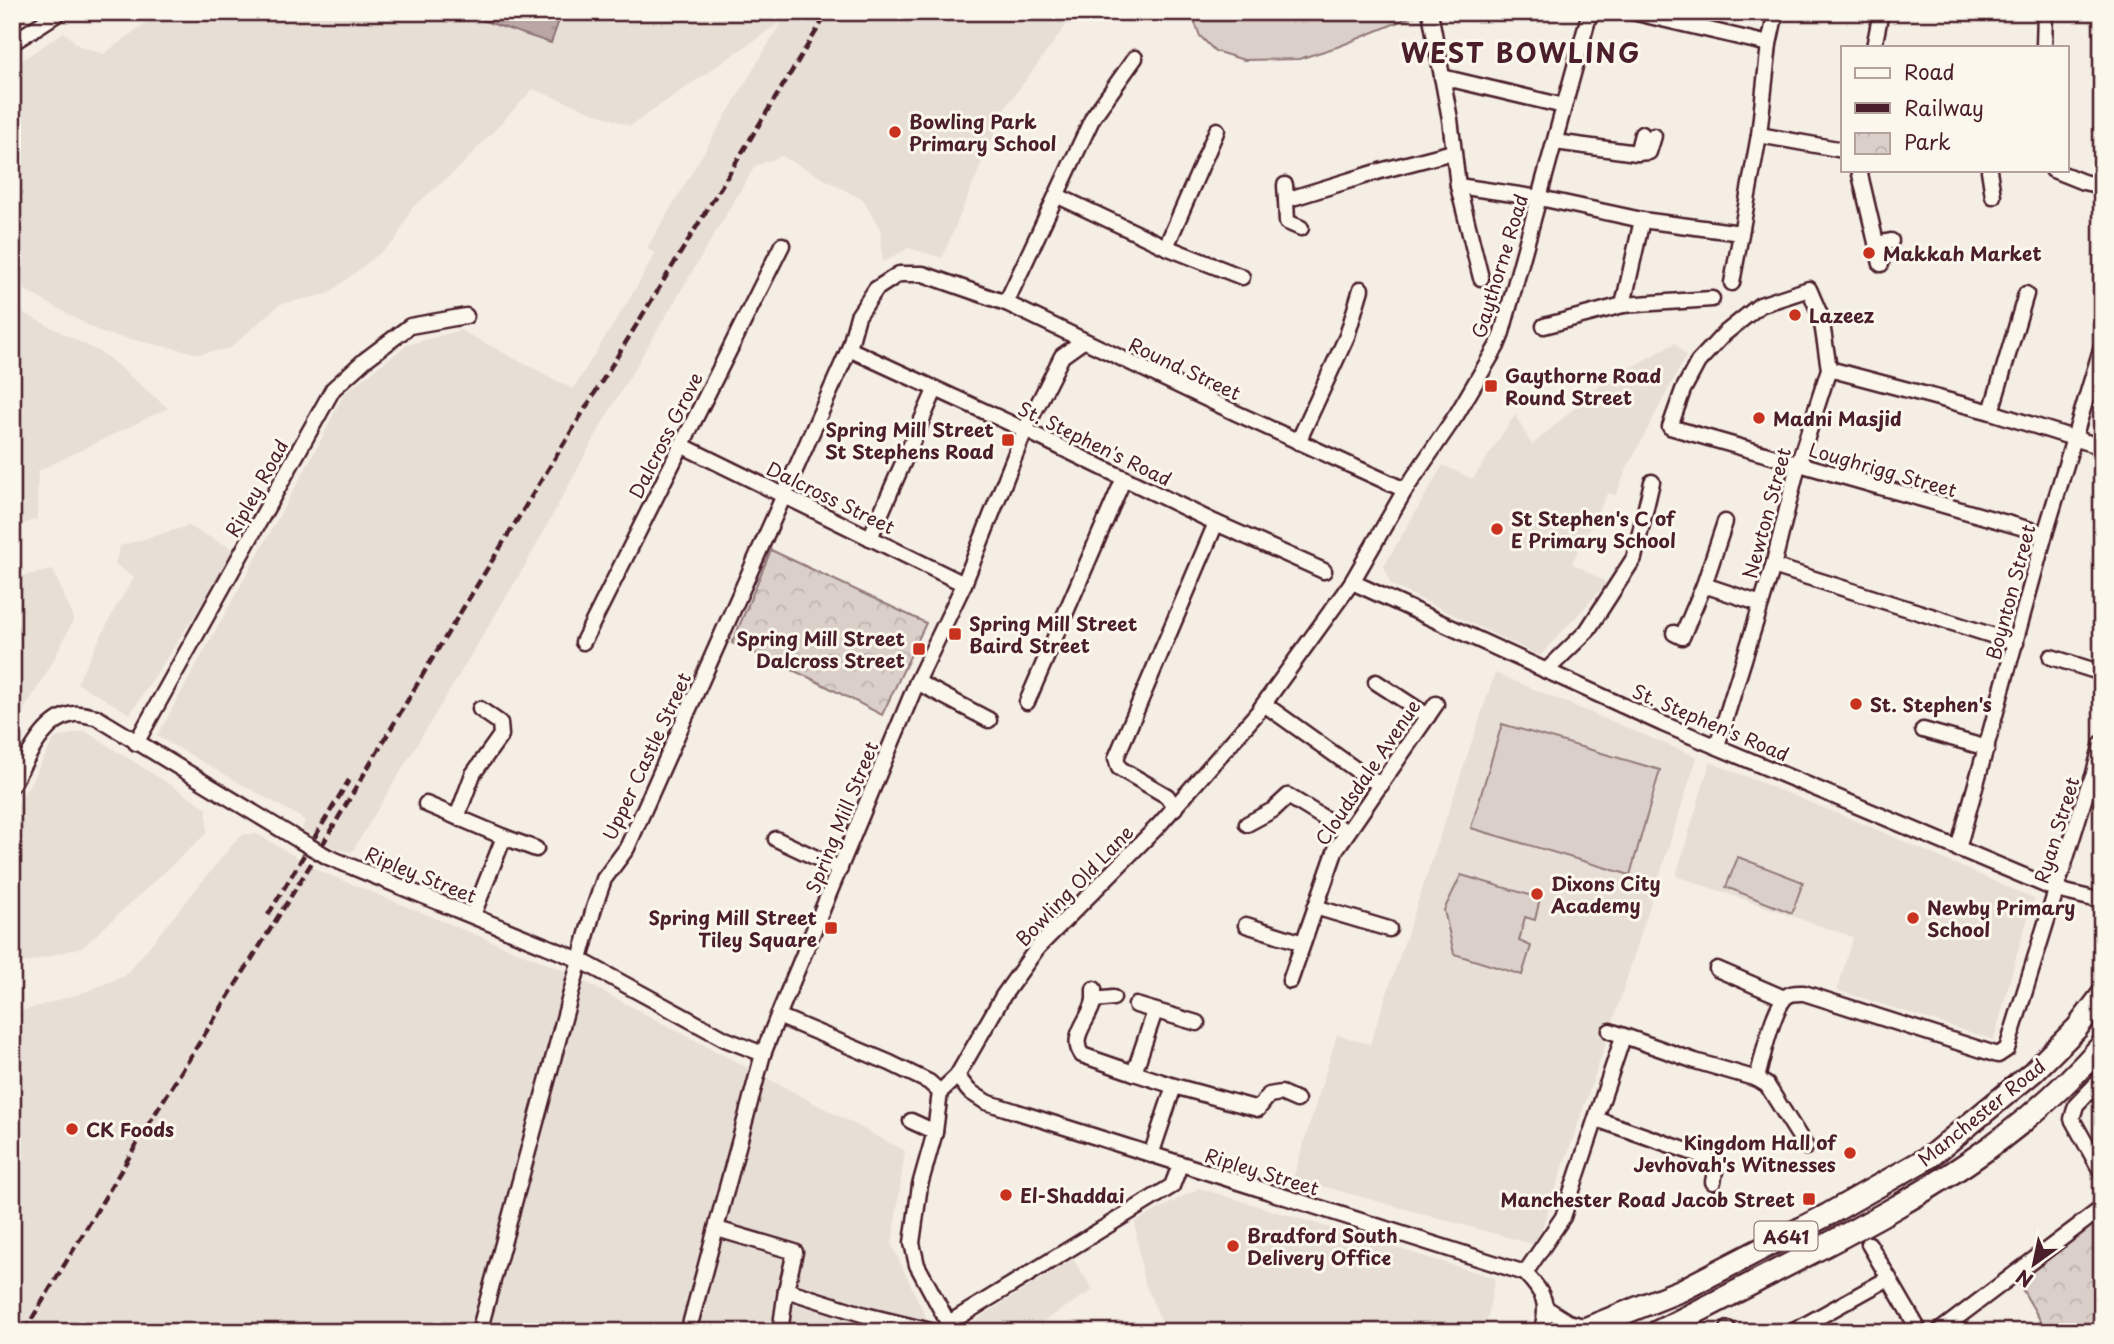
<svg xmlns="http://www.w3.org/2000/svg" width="2114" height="1344" font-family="'Playpen Sans',sans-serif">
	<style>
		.built { fill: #e7dfd6 }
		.park { fill: url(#park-crowns); stroke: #92787a; stroke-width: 2 }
		.pitch { fill: #dbd0c9; stroke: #92787a; stroke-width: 2 }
		.water { fill: url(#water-ripples); stroke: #8d7174; stroke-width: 2 }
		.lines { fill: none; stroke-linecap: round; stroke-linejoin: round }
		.minor-casing { stroke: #4a1f2b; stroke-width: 19 }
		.primary-casing { stroke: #4a1f2b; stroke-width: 26 }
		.minor { stroke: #fbf7ec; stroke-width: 14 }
		.primary { stroke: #fbf7ec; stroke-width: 21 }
		.rail { stroke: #4a1f2b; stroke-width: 4.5; stroke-dasharray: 10 5; stroke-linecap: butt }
		.minor-bridge-casing { stroke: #4a1f2b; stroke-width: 19; stroke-linecap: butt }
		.minor-bridge { stroke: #fbf7ec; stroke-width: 14 }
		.poi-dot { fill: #c8321e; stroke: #fbf7ec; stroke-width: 2.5 }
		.labels { text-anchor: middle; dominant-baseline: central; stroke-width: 6; stroke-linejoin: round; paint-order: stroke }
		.shield { fill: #fbf7ec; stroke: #7f6065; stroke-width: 2 }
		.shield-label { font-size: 18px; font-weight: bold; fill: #4a1f2b }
		.poi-label { font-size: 19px; font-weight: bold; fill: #4a1f2b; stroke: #fbf7ec; text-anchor: start }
		.street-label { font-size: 19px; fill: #4a1f2b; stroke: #fbf7ec }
		.district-label { font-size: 26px; font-weight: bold; letter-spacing: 2px; fill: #4a1f2b; stroke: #fbf7ec }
	</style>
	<defs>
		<pattern id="park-crowns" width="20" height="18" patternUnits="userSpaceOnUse" patternTransform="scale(1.75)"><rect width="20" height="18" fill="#dbd0c9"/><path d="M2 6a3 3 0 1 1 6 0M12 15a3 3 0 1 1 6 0" fill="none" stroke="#bdb2ad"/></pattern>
		<pattern id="water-ripples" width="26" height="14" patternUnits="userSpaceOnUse" patternTransform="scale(1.75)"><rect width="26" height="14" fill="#baa7a5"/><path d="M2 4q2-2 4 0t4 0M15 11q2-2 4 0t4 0" fill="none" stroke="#998787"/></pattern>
	</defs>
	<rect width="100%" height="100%" fill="#f4eee4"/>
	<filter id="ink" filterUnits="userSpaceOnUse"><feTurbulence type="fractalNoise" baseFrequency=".0143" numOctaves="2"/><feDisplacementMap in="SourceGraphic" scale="14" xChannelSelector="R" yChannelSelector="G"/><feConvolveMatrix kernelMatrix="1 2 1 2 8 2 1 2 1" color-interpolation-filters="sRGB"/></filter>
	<g filter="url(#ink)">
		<g class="built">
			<path d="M160,12H1076L1005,108L942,258L909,248L883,262L880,229L863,200L782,156L755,166L607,415L526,564L352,852L336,849L302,829L305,820L157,736L317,448L344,393L407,345L460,330L573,389L636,288L655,253L647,248L782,21L630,126L533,89L459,168L412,208L395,241L328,294L280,304L230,348L200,354L102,333L12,283V67L64,32L79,46L104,54Z"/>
			<path d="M12,307L105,355L168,408L38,471L37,519L12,528Z"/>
			<path d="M1675,343L1686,356L1628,466L1616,495L1608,493L1572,563L1607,583L1540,656L1391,585L1384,566L1443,465L1473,479L1515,415L1532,445L1604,382Z"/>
			<path d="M188,526L237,551L130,714L77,683L117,605L134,578L115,564L120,546Z"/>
			<path d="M53,570L74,619L51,665L12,730V578Z"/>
			<path d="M1495,673L1697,757L1610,1031L1536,1245L1293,1178L1337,1035L1370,1044Z"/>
			<path d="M85,731L207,808V833L83,947L12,966V816L55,738Z"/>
			<path d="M1710,762L1871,827L2034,899L2016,957L1994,1040L1837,990L1853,937L1676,876Z"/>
			<path d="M244,834H257L322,872L560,969L905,1151L892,1245L933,1332H12V1014L82,993L125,976L237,839Z"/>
			<path d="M1199,1188L1495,1278L1485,1332H1166L1143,1279L1135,1222Z"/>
			<path d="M1073,1259L1093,1290L1026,1332H965L963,1328Z"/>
		</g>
		<g class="park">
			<path d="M771,550L926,623L882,715L810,678L732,643Z"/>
			<path d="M2102,1208V1332H2047L2014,1275Z"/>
		</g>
		<g class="pitch">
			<path d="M1191,12H1423L1340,46L1299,59L1244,60L1215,51L1200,36Z"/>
			<path d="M1502,724L1660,770L1630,875L1471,828Z"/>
			<path d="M1738,857L1803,882L1792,913L1726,887Z"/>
			<path d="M1461,875L1540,898L1535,920L1525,917L1519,941L1531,946L1522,975L1454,954L1444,910Z"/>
		</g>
		<path class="water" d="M457,12H562L551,43Z"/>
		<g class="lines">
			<defs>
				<g id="minor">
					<path d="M1430,12L1450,119L1458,186L1481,278"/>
					<path d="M1632,12L1769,44"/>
					<path d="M12,43L60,12"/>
					<path d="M1874,47L1881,12"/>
					<path d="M2044,47L2045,12"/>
					<path d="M1442,77L1564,106"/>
					<path d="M1759,135L1843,150"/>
					<path d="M1555,142L1637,153L1649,152L1654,136"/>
					<path d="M1637,153L1642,134"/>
					<path d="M1859,170L1881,264"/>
					<path d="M1989,170L1993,196"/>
					<path d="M2053,170L2083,182L2102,186"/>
					<path d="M1285,185L1286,200"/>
					<path d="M1458,186L1540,198L1642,220L1741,233"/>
					<path d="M1058,196L1166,247L1242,277"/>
					<path d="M1301,228L1287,222L1286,200L1380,171L1453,152"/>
					<path d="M1877,244L1891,241"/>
					<path d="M1166,247L1217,130"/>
					<path d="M1732,283L1759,135L1769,44L1776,12"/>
					<path d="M1006,303L1093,117L1135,58"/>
					<path d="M1623,305L1642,220"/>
					<path d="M1544,326L1623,305L1712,299"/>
					<path d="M849,349L1025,430L1216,523L1324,571"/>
					<path d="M1829,369L1991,412L2102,447"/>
					<path d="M1991,412L2026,294"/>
					<path d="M1298,442L1347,336L1361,289"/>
					<path d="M681,445L964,584"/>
					<path d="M870,538L935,390"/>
					<path d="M1773,566L2016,643"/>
					<path d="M1352,582L1663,724L2057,890L2102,901"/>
					<path d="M1704,585L1761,604"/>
					<path d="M1674,633L1682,637L1704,585L1725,522"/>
					<path d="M583,642L782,245"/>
					<path d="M2051,657L2102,673"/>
					<path d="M1546,671L1587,631L1634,558L1652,482"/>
					<path d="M917,682L989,720"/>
					<path d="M1376,682L1428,716"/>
					<path d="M1027,702L1124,478"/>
					<path d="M1264,704L1362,774L1381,785"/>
					<path d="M1923,730L1987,748"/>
					<path d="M136,743L333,389L365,360L410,326L466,316"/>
					<path d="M1717,746L1773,566L1798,465L1829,369L1821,317L1809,289L1760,305L1724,334L1698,362L1683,390L1670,427L2045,534"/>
					<path d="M12,785C26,761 43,718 74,714C80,713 89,716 96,717L297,839"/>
					<path d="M426,804L504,837L473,915"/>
					<path d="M1175,808L1167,796L1119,768L1116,758L1216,523"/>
					<path d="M457,817L473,774L501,735L500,723L480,709"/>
					<path d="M1247,824L1273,810L1288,796L1347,832"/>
					<path d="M504,837L536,849"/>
					<path d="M776,839L840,869"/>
					<path d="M1958,849L2045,534L2102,346"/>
					<path d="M328,857L580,960L725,1039L763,1054"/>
					<path d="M1315,907L1389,929"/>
					<path d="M1246,925L1303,943"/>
					<path d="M1717,969L1784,998"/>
					<path d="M1290,981L1336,849L1436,704"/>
					<path d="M1094,989C1094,990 1094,1000 1094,1000C1091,1019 1068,1036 1082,1055L1134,1073"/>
					<path d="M1094,1000L1113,998"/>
					<path d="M1136,1005L1197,1023"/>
					<path d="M778,1016L890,1063L929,1082L940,1092"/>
					<path d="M1610,1031L1695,1061L1757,1079L1767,1085L1806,1147"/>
					<path d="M957,1076L969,1091L986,1102L1525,1273C1544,1293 1550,1304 1541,1332"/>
					<path d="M2102,1078L2076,1105L2072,1119L2102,1173"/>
					<path d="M1757,1079C1762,1059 1772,1013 1784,999C1789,992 1797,993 1804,993L1998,1055L2007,1049L2088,787L2093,777L2102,743"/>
					<path d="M1174,1086L1258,1109L1269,1095L1281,1093L1297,1100"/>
					<path d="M1596,1119L1705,1157L1716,1166L1713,1182"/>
					<path d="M911,1121L935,1132"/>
					<path d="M1151,1155L1174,1086L1134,1073L1155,1011"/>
					<path d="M717,1229L795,1252L786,1290L780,1332"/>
					<path d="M1869,1244L1920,1332"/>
					<path d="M1525,1273L1563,1217L1623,1037"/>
					<path d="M786,1290L865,1315L935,1332"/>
					<path d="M1546,1308L1568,1322L1587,1327"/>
					<path d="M949,1323L1172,1186L1180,1165"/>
					<path d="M1728,1329L1729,1332"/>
					<path d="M479,1332L594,908L604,879L627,848L849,349L858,316L876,289L899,274H923L1006,303L1236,413L1405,490"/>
					<path d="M688,1332L763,1054L778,1016L917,682L964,584L1025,430L1062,356L1083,341"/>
					<path d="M953,1332L917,1265L912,1243L920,1185L935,1132L940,1092L957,1076L1003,996L1038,947L1159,825L1258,712L1352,582L1405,490L1457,414L1497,346L1501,336L1590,12"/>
					<path d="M1792,1332L1889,1278"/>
					<path d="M1938,1332L2102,1208"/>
				</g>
				<g id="primary">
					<path d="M1577,1332L1682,1290L1829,1214L1931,1156L2033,1072L2077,1028L2102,995"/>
					<path d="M1657,1332C1708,1307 1758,1280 1809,1254C1922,1195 2016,1143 2102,1045"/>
				</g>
			</defs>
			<use href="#minor" class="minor-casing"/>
			<use href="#primary" class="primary-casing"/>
			<use href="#minor" class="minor"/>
			<use href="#primary" class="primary"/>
			<g class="rail">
				<path d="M268,915L349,780"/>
				<path d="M24,1332L158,1109L311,864L435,654L828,12"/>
			</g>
			<defs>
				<path id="minor-bridge" d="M297,839L328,857"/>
			</defs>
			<use href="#minor-bridge" class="minor-bridge-casing"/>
			<use href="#minor-bridge" class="minor-bridge"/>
		</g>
	</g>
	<g class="poi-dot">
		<circle cx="895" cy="132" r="7"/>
		<circle cx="1869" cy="253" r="7"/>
		<circle cx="1795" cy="315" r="7"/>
		<rect x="1484" y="379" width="14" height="14" rx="3.5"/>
		<circle cx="1759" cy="418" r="7"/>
		<rect x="1001" y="433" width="14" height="14" rx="3.5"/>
		<circle cx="1497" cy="529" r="7"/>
		<rect x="948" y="627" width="14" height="14" rx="3.5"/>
		<rect x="912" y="642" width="14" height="14" rx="3.5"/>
		<circle cx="1856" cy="704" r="7"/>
		<circle cx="1537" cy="894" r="7"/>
		<circle cx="1913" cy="918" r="7"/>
		<rect x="824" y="921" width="14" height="14" rx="3.5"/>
		<circle cx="72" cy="1129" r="7"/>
		<circle cx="1850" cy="1153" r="7"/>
		<circle cx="1006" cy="1195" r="7"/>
		<rect x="1802" y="1192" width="14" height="14" rx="3.5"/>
		<circle cx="1233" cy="1246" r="7"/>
	</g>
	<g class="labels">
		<rect class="shield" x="1754.5" y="1221.5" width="63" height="29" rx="5"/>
		<g class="shield-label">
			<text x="1786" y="1236">A641</text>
		</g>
		<g class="poi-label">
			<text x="909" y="121">Bowling Park<tspan x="909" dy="22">Primary School</tspan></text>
			<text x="1883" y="253">Makkah Market</text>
			<text x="1809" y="315">Lazeez</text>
			<text x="1505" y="375">Gaythorne Road<tspan x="1505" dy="22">Round Street</tspan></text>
			<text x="1773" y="418">Madni Masjid</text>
			<text x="994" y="429" text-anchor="end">Spring Mill Street<tspan x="994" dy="22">St Stephens Road</tspan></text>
			<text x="1511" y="518">St Stephen's C of<tspan x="1511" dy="22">E Primary School</tspan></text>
			<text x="969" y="623">Spring Mill Street<tspan x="969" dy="22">Baird Street</tspan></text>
			<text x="905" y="638" text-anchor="end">Spring Mill Street<tspan x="905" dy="22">Dalcross Street</tspan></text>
			<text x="1870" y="704">St. Stephen's</text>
			<text x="1551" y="883">Dixons City<tspan x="1551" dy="22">Academy</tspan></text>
			<text x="1927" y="907">Newby Primary<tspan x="1927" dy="22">School</tspan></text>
			<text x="817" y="917" text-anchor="end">Spring Mill Street<tspan x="817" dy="22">Tiley Square</tspan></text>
			<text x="86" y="1129">CK Foods</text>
			<text x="1836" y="1142" text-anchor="end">Kingdom Hall of<tspan x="1836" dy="22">Jevhovah's Witnesses</tspan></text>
			<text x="1020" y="1195">El-Shaddai</text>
			<text x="1795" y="1199" text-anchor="end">Manchester Road Jacob Street</text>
			<text x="1247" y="1235">Bradford South<tspan x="1247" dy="22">Delivery Office</tspan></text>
		</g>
		<g class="street-label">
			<text transform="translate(1499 266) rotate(-73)">Gaythorne Road</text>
			<text transform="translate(1185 368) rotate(25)">Round Street</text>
			<text transform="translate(665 435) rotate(-63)">Dalcross Grove</text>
			<text transform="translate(1095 443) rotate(26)">St. Stephen's Road</text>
			<text transform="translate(1883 469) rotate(16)">Loughrigg Street</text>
			<text transform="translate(256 488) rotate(-61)">Ripley Road</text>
			<text transform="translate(831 497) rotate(26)">Dalcross Street</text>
			<text transform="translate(1766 513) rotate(-75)">Newton Street</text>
			<text transform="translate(2010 592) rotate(-75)">Boynton Street</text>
			<text transform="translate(1711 722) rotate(23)">St. Stephen's Road</text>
			<text transform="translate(646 756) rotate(-65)">Upper Castle Street</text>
			<text transform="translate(1367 772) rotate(-56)">Cloudsdale Avenue</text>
			<text transform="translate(841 817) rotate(-68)">Spring Mill Street</text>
			<text transform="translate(2056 830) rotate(-73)">Ryan Street</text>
			<text transform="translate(421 874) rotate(22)">Ripley Street</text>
			<text transform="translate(1074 885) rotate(-46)">Bowling Old Lane</text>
			<text transform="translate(1981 1112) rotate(-39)">Manchester Road</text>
			<text transform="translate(1262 1171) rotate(17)">Ripley Street</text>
		</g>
		<g class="district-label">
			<text x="1521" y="52">WEST BOWLING</text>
		</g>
	</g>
	<rect width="2114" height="1344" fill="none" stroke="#fbf7ec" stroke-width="42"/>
	<rect x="21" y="21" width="2072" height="1302" fill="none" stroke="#4a1f2b" stroke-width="2.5" filter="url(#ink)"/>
	<rect x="1841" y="46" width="228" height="126" fill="#fbf7ec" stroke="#b4a19f" stroke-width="2"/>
	<rect x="1855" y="68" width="35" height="10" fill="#fbf7ec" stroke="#b4a19f" stroke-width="2"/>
	<text x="1904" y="80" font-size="21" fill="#4a1f2b">Road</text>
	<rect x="1855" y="103" width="35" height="10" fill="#4a1f2b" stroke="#b4a19f" stroke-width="2"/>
	<text x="1904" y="116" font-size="21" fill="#4a1f2b">Railway</text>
	<rect x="1855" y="133" width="35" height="21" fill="url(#park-crowns)" stroke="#b4a19f" stroke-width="2"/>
	<text x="1904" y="150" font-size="21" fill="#4a1f2b">Park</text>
	<g transform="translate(2034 1264) rotate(213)" stroke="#fbf7ec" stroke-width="5" paint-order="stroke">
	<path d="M0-5L12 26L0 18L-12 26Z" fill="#4a1f2b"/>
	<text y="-10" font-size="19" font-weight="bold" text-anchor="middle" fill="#4a1f2b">N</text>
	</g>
</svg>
